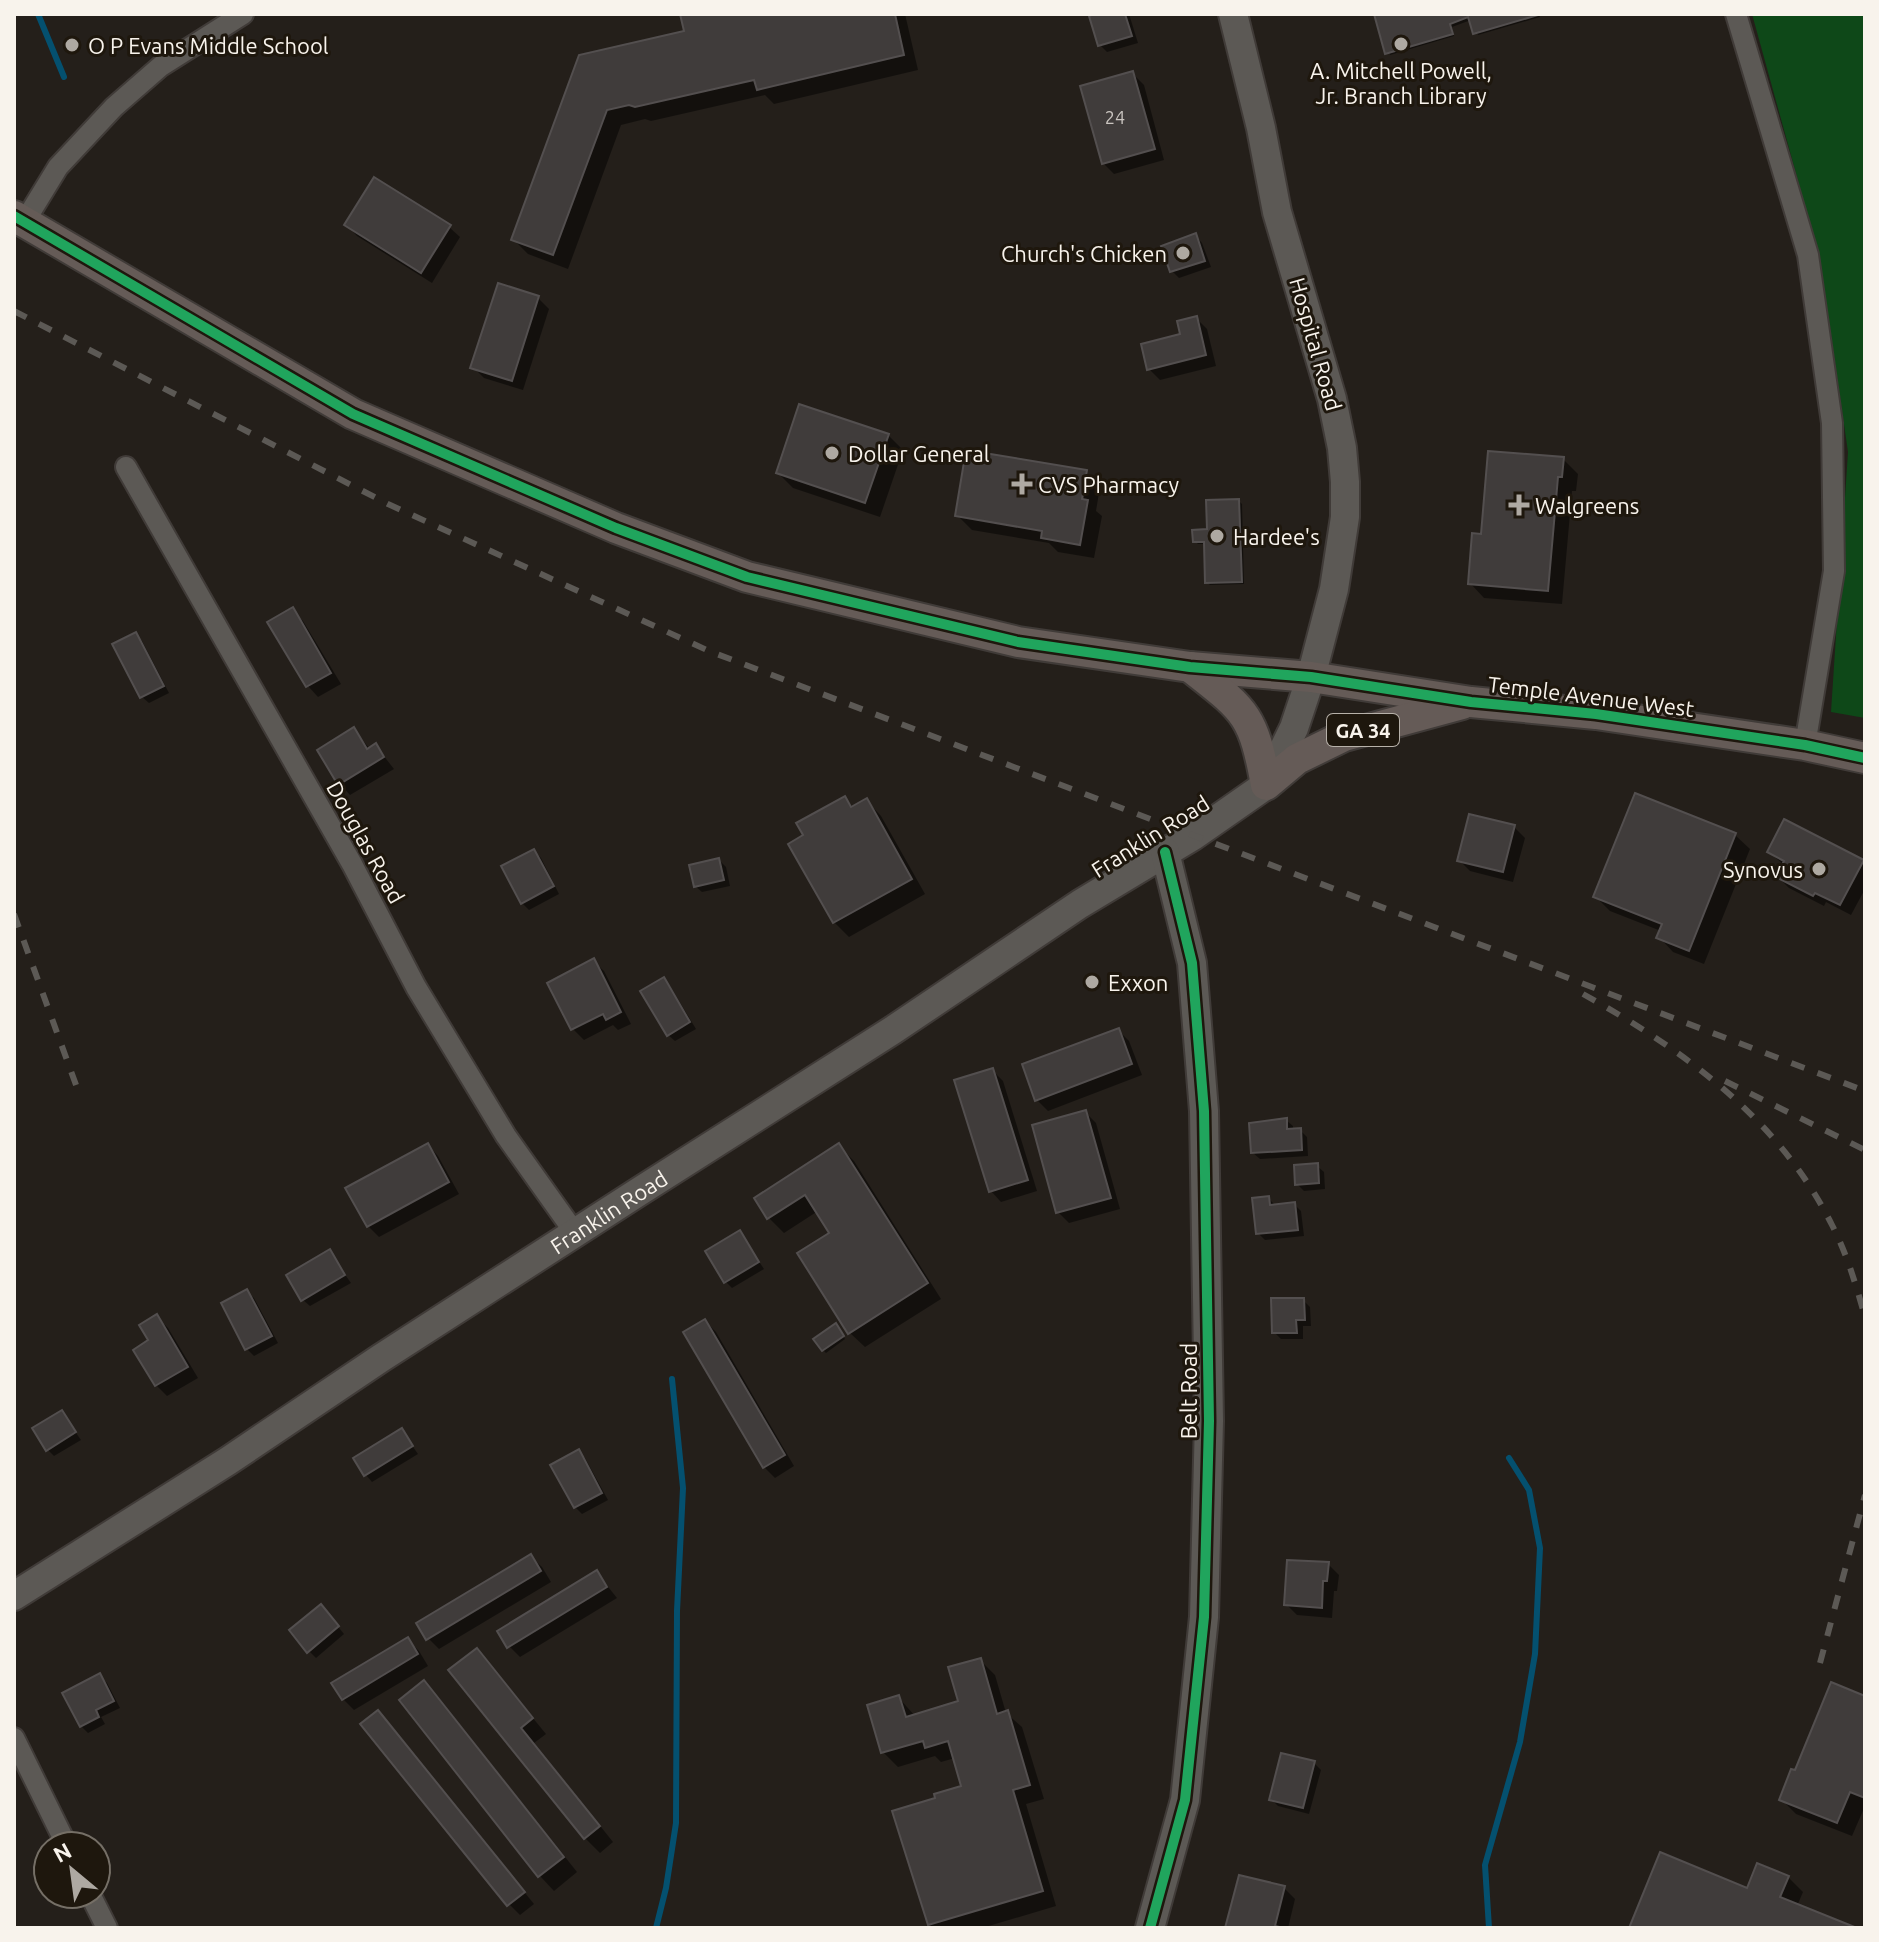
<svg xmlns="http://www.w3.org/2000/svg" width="1879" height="1942" font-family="Ubuntu,sans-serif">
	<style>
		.green { fill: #0e4818 }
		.shadow { fill: #0007; fill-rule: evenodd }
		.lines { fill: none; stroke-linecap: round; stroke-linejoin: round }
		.stream { stroke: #04506f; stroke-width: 6 }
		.building { fill: #403c3b; stroke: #534f4f; stroke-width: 2 }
		.street-casing { stroke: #403b38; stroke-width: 24 }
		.secondary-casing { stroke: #403b38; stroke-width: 32 }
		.primary-casing { stroke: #403b38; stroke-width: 34 }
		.street { stroke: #5c5955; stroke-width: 20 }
		.secondary { stroke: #5c5955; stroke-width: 28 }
		.primary { stroke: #655b57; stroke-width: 30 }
		.rail { stroke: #5c5955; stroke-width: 6; stroke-dasharray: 14 14; stroke-linecap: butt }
		.cycleway-casing { stroke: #1e170d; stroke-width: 15 }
		.cycleway { stroke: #20a55d; stroke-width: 10 }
		.poi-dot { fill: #aea9a2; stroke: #1e170d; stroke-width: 3 }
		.labels { text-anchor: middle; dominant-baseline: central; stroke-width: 6; stroke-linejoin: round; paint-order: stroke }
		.number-label { font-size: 18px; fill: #cac5c0 }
		.shield { fill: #1e170d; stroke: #b7b1a9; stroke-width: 2 }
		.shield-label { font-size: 20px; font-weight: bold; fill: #f8f3ec }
		.poi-label { font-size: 22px; fill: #f8f3ec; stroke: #1e170d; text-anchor: start }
		.street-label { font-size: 22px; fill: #f8f3ec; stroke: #1e170d }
	</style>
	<rect width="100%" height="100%" fill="#241f1a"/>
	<path class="green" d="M1752,14H1865V718L1831,712L1848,452L1829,321L1800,188Z"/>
	<g class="shadow">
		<path d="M682,14H905L918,70L774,104L765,95L651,121L645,119L621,125L568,269L528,254L513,239L581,57L686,32Z"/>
		<path d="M1101,14H1129L1138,43L1107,52L1100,45Z"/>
		<path d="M1376,14H1539L1540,17L1478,35L1471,20L1452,27L1454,36L1390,55Z"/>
		<path d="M1133,74L1144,85L1164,160L1114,174L1103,163Z"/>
		<path d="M347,225L449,227L460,237L432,283L357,236Z"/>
		<path d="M1196,236L1202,243L1211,267L1179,278L1172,271Z"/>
		<path d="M538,298L549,309L523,390L484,378L473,367Z"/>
		<path d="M1196,318L1207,329L1216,366L1160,380L1149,369Z"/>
		<path d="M888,435L903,450L880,517L793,488L778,473Z"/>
		<path d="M14,448L15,449V480H14Z"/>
		<path d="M1563,459L1578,474L1576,491H1572L1562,604L1484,598L1470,583L1483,537Z"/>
		<path d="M1086,472L1100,487L1096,511L1102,516L1094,558L1058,552L1049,543L972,530L957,515ZM1083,481H1087L1082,509L1078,508Z"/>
		<path d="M1239,501L1242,504L1244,584L1210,585L1207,582L1206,544H1198L1195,541Z"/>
		<path d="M292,610L303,621L341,684L318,697L308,686L270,623Z"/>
		<path d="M135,634L142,641L169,693L149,703L142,697Z"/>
		<path d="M354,730L370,749L376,746L394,769L350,795L340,784L320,751Z"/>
		<path d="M845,798L854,808L867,801L881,816L925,894L849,937L834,922L805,836Z"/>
		<path d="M1514,827L1525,838L1513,882L1470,871L1459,860Z"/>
		<path d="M1735,835L1750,849L1704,964L1673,952L1659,937L1661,931L1610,911L1596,897Z"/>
		<path d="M534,851L541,858L559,894L529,910L522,903Z"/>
		<path d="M1769,852L1862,862L1865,865V889L1851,915L1826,902L1824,906L1789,888L1778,877L1784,865Z"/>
		<path d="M719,860L726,867L730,886L702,892L695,886Z"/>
		<path d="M593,961L604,971L631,1024L618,1030L613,1025L584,1040L573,1029Z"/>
		<path d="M663,979L670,986L696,1029L675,1041L668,1035Z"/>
		<path d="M1118,1030L1129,1041L1142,1075L1048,1111L1037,1100Z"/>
		<path d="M992,1070L1003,1081L1037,1191L1001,1202L991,1191Z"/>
		<path d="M1085,1112L1096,1123L1120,1209L1069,1223L1058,1212Z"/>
		<path d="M1286,1120L1293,1126V1130H1300L1307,1137L1308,1156L1260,1159L1253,1153Z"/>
		<path d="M428,1145L438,1156L459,1194L379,1237L368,1226Z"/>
		<path d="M839,1146L854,1161L941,1299L865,1347L850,1333L832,1233L818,1211L784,1233L769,1218L756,1199Z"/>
		<path d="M1317,1166L1324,1172L1325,1189L1304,1191L1297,1184Z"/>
		<path d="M1268,1198L1275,1205L1294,1204L1301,1211L1304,1236L1265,1240L1258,1233Z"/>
		<path d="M740,1233L764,1269L732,1288L726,1282Z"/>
		<path d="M329,1252L351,1283L310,1306L303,1300Z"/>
		<path d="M247,1292L254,1298L278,1343L254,1356L247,1349Z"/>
		<path d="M1303,1300L1310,1307L1311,1326H1303V1339H1281L1274,1332Z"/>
		<path d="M157,1317L168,1328L198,1378L167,1396L156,1385L151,1341Z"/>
		<path d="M705,1321L716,1332L794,1466L775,1478L764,1467Z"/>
		<path d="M838,1329L845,1339L826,1353L823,1350Z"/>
		<path d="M62,1413L81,1440L54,1456L47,1449Z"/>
		<path d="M401,1430L418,1454L372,1482L366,1475Z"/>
		<path d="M578,1451L585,1458L608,1500L582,1514L575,1507Z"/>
		<path d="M531,1557L542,1567L551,1582L439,1649L428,1638Z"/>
		<path d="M1328,1564L1339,1575L1337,1591H1334L1332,1618L1297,1615L1286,1604Z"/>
		<path d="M597,1573L617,1598L520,1657L509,1646Z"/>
		<path d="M327,1613L344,1634L316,1658L309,1651Z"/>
		<path d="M408,1640L419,1651L428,1666L354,1710L343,1699Z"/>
		<path d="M477,1650L546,1734L534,1743L613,1842L600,1853L585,1838L451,1671Z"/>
		<path d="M980,1660L995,1675L1006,1713L1022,1727L1044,1799L1026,1804L1056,1906L982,1928H933L929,1924L938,1799L963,1787L955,1758L941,1762L935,1756L898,1767L883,1752L899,1698L915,1716L961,1702Z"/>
		<path d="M100,1676L107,1683L120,1708L101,1717L105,1724L88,1733L81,1726Z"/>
		<path d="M424,1683L439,1698L577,1872L554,1891L540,1876L401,1701Z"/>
		<path d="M1865,1698V1806L1852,1836L1796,1814L1781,1799L1796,1773Z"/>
		<path d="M388,1724L534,1904L520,1915L509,1904Z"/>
		<path d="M1314,1763L1321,1770L1309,1814L1278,1806L1271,1799Z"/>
		<path d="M1788,1877L1803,1892L1797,1906L1852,1928H1631Z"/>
		<path d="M1284,1888L1295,1899L1288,1928H1227Z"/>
	</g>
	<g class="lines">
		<g class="stream">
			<path d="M38,14L64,77"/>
			<path d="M656,1928L666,1888L676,1823L677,1611L683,1488L672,1379"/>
			<path d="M1489,1928L1485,1865L1520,1742L1535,1654L1540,1548L1529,1490L1509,1458"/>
		</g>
	</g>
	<g class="building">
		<path d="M680,14H895L904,55L757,90L754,80L635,107L629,105L607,110L553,255L511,240L579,55L684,31Z"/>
		<path d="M1094,14H1125L1132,36L1098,46L1089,16Z"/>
		<path d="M1374,14H1538V15L1473,34L1468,17L1450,24L1453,34L1385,54Z"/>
		<path d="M1133,71L1155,149L1102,164L1080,86Z"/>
		<path d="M374,177L451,225L421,273L344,225Z"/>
		<path d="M1196,233L1205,261L1170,272L1161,246Z"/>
		<path d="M498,283L539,296L512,381L470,368Z"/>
		<path d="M1197,316L1206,355L1147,370L1141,344L1180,334L1177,321Z"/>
		<path d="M799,404L889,434L865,503L776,473Z"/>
		<path d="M966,450L1087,470L1082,499L1088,500L1080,545L1041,538L1042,531L955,516Z"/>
		<path d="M1488,451L1564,457L1562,477H1558L1548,591L1468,584L1472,533L1481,534Z"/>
		<path d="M1239,499L1242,582L1205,583L1204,542H1193L1192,530L1207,529L1206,500Z"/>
		<path d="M293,607L331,673L306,687L267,622Z"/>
		<path d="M136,632L164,686L140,698L112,644Z"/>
		<path d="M354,727L367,749L376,743L384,757L338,785L317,750Z"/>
		<path d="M1635,793L1736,833L1689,951L1656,938L1662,924L1593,897Z"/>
		<path d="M845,796L851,807L867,798L912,879L833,923L788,844L803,835L796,823Z"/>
		<path d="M1469,814L1515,825L1503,872L1457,861Z"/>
		<path d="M1784,819L1864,860L1840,905L1815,893L1813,896L1776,877L1784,861L1767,852Z"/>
		<path d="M534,849L554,886L521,904L501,866Z"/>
		<path d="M719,858L724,880L694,887L689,865Z"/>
		<path d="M594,958L621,1012L606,1020L603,1014L571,1030L547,983Z"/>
		<path d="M664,977L690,1022L667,1036L640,991Z"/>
		<path d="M1119,1028L1132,1064L1035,1101L1022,1064Z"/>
		<path d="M993,1068L1028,1180L989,1192L954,1080Z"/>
		<path d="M1086,1110L1111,1198L1056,1213L1032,1125Z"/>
		<path d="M1287,1118V1129L1301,1128L1302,1150L1251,1153L1249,1123Z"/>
		<path d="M428,1143L449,1182L367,1227L345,1188Z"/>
		<path d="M839,1143L928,1283L848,1334L797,1253L829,1233L805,1195L767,1219L754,1198Z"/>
		<path d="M1318,1163L1319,1183L1295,1185L1294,1165Z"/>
		<path d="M1269,1196L1270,1205L1295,1202L1298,1230L1256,1234L1252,1198Z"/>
		<path d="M740,1230L759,1262L724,1283L705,1251Z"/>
		<path d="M330,1249L345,1275L301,1301L286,1275Z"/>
		<path d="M247,1289L272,1336L245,1350L221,1303Z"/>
		<path d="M1271,1298H1304L1305,1320H1296L1297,1333H1272Z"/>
		<path d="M157,1314L188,1367L155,1386L133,1350L148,1340L139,1325Z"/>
		<path d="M705,1319L785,1455L763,1468L683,1332Z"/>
		<path d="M836,1323L844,1336L822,1351L813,1339Z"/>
		<path d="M62,1410L76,1432L46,1451L32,1428Z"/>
		<path d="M402,1428L413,1446L364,1476L353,1458Z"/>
		<path d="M579,1449L602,1493L574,1508L550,1465Z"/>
		<path d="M531,1554L541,1571L426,1640L416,1623Z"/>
		<path d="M1287,1560L1329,1562L1327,1581H1323L1322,1608L1284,1605Z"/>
		<path d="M597,1570L607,1587L507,1648L497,1631Z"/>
		<path d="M321,1604L339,1626L307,1653L289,1630Z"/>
		<path d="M408,1637L418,1654L342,1700L331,1683Z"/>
		<path d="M477,1648L533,1718L521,1728L600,1826L584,1839L448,1670Z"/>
		<path d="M981,1658L997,1714L1008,1710L1030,1785L1013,1790L1043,1891L928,1925L892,1811L935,1798L934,1794L961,1786L948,1741L925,1748L923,1741L881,1753L867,1705L899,1695L906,1717L958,1701L948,1667Z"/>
		<path d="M100,1673L114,1701L96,1710L99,1717L80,1727L62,1693Z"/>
		<path d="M424,1680L564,1857L538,1877L399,1700Z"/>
		<path d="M1831,1682L1865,1696V1798L1850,1792L1837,1823L1779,1800L1791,1769L1795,1770Z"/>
		<path d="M378,1710L525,1892L507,1906L360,1724Z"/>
		<path d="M1281,1753L1315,1761L1303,1808L1269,1800Z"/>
		<path d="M1660,1852L1747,1888L1757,1863L1789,1876L1780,1897L1857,1928H1629Z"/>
		<path d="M1239,1875L1285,1886L1275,1926L1284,1928H1225Z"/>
	</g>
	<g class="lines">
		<defs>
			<g id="street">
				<path d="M1736,14L1808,255L1832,423L1834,571L1805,745"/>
				<path d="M25,221L58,167L114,107L161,66L243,14"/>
				<path d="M126,467L352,864L416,987L506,1136L575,1233"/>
				<path d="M14,1738L67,1846"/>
				<path d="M90,1894L107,1928"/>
			</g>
			<g id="secondary">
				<path id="s1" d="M14,1596L228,1461L381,1358L640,1191L893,1030L1080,904L1193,836L1266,785L1294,728L1311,677L1334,589L1345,517V482L1342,448L1332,399L1277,212L1261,128L1233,14"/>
				<path d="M1150,1928L1185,1800L1204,1617L1209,1421L1204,1111L1192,963L1165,852"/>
			</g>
			<g id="primary">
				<path d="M14,216L353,414L616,528L747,577L1018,642L1190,667L1311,677L1471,702L1596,714L1805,745L1865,758"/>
				<path d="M1190,667C1246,711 1253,714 1266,785L1297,759L1344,736L1462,704"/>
			</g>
		</defs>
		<use href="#street" class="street-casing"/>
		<use href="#secondary" class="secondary-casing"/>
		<use href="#primary" class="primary-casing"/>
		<use href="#street" class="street"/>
		<use href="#secondary" class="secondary"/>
		<use href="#primary" class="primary"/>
		<g class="rail">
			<path d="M14,311L388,504L709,651L1865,1091"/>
			<path d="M14,914L80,1096"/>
			<path d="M1583,994C1684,1050 1779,1119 1832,1225C1847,1254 1856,1285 1865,1317"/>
			<path d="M1725,1081L1865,1150"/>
			<path d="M1820,1663L1865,1495"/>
		</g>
		<defs>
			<g id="cycleway">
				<path d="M14,216L353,414L616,528L747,577L1018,642L1190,667L1311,677L1471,702L1596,714L1805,745L1865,758"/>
				<path d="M1150,1928L1185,1800L1204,1617L1209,1421L1204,1111L1192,963L1165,852"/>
			</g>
		</defs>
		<use href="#cycleway" class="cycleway-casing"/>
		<use href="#cycleway" class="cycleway"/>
	</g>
	<g class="poi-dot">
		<circle cx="1401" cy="44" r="8"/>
		<circle cx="72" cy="45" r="8"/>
		<circle cx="1183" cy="253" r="8"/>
		<circle cx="832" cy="453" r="8"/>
		<path d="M1018 472h8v8h8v8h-8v8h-8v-8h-8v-8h8z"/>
		<path d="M1515 493h8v8h8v8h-8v8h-8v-8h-8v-8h8z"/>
		<circle cx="1217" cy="536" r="8"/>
		<circle cx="1819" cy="869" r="8"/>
		<circle cx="1092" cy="982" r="8"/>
	</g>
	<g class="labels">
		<g class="number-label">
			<text x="1115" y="117">24</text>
		</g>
		<rect class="shield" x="1327" y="714" width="72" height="32" rx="6"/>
		<g class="shield-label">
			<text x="1363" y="730">GA 34</text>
		</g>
		<g class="poi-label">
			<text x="88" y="45">O P Evans Middle School</text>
			<text x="1401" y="70" text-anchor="middle">A. Mitchell Powell,<tspan x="1401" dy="25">Jr. Branch Library</tspan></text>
			<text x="1167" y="253" text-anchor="end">Church's Chicken</text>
			<text x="848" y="453">Dollar General</text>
			<text x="1038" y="484">CVS Pharmacy</text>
			<text x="1535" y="505">Walgreens</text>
			<text x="1233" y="536">Hardee's</text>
			<text x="1803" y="869" text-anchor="end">Synovus</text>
			<text x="1108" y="982">Exxon</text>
		</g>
		<g class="street-label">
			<text transform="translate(1316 344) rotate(74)">Hospital Road</text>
			<text transform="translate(1591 696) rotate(7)">Temple Avenue West</text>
			<text transform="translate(1150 836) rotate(-32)">Franklin Road</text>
			<text transform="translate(366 842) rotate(61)">Douglas Road</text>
			<text stroke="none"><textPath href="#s1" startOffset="708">Franklin Road</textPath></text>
			<text transform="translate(1188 1391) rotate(-90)">Belt Road</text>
		</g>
	</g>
	<rect width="1879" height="1942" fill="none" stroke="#f8f3ec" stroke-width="32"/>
	<g transform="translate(72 1870) rotate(331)"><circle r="38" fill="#1e170d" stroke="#756f66" stroke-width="2"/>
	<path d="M0-6L14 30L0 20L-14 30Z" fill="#aea9a2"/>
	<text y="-12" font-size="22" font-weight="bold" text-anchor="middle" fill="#f8f3ec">N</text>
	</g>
</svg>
